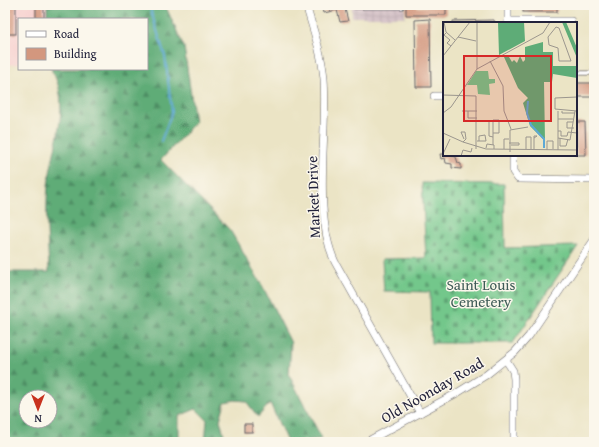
<svg xmlns="http://www.w3.org/2000/svg" width="599" height="447" font-family="'Gentium Book Plus',serif">
	<style>
		.built { fill: #f7d0cf }
		.industrial { fill: url(#industrial-grid) }
		.forest { fill: url(#forest-firs); stroke: #406759; fill-rule: evenodd }
		.cemetery { fill: url(#cemetery-stones); stroke: #4a7463 }
		.lines { fill: none; stroke-linecap: round; stroke-linejoin: round }
		.stream { stroke: #5da8d5; stroke-width: 2 }
		.building { fill: #d3977e }
		.service-casing { stroke: #68666b; stroke-width: 5 }
		.minor-casing { stroke: #68666b; stroke-width: 8 }
		.service { stroke: #fff; stroke-width: 3.5 }
		.minor { stroke: #fff; stroke-width: 7 }
		.labels { text-anchor: middle; dominant-baseline: central; stroke-width: 3; stroke-linejoin: round; paint-order: stroke }
		.street-label { font-size: 15px; fill: #22223b; stroke: #fbf7ec }
		.park-label { font-size: 15px; fill: #3e5c57; stroke: #fbf7ec }
		.inset-river { fill: none; stroke: #5da8d5; stroke-width: 2 }
		.inset-road { fill: none; stroke: #9b968e; stroke-width: 1 }
		.view { fill: #d62828; fill-opacity: 0.15; stroke: #d62828; stroke-width: 2 }
		.inset-edge { fill: none; stroke: #22223b; stroke-width: 2 }
	</style>
	<defs>
		<pattern id="industrial-grid" width="8" height="8" patternUnits="userSpaceOnUse"><rect width="8" height="8" fill="#d2bec5"/><path d="M0 4h8M4 0v8" fill="none" stroke="#b4a3aa"/></pattern>
		<pattern id="forest-firs" width="22" height="20" patternUnits="userSpaceOnUse"><rect width="22" height="20" fill="#5eac77"/><path d="M5 1l3.5 6h-7zM16 11l3.5 6h-7z" fill="#4d8c63"/></pattern>
		<pattern id="cemetery-stones" width="16" height="16" patternUnits="userSpaceOnUse"><rect width="16" height="16" fill="#73c78b"/><path d="M2 7V4a2 2 0 0 1 4 0v3zM10 15v-3a2 2 0 0 1 4 0v3z" fill="#5ea173"/></pattern>
	</defs>
	<rect width="100%" height="100%" fill="#fbf7ec"/>
	<filter id="ink" filterUnits="userSpaceOnUse"><feTurbulence type="fractalNoise" baseFrequency=".025" numOctaves="2"/><feDisplacementMap in="SourceGraphic" scale="8" xChannelSelector="R" yChannelSelector="G"/><feConvolveMatrix kernelMatrix="1 2 1 2 8 2 1 2 1" color-interpolation-filters="sRGB"/></filter>
	<filter id="wash" filterUnits="userSpaceOnUse"><feTurbulence type="fractalNoise" baseFrequency=".012" numOctaves="4" result="noise"/><feDisplacementMap in="SourceGraphic" scale="16" xChannelSelector="R" yChannelSelector="G"/><feGaussianBlur stdDeviation="0.9" result="paint"/><feColorMatrix in="noise" values="0 0 0 0 0 0 0 0 0 0 0 0 0 0 0 0 0 1.4 0 .05"/><feComposite in="paint" operator="in"/></filter>
	<g filter="url(#wash)">
		<rect width="100%" height="100%" fill="#ebe4c5"/>
		<path class="built" d="M5,5H47V19H19V64L5,65Z"/>
		<rect class="industrial" x="352" y="5" width="53" height="12"/>
		<path class="forest" d="M47,5H165L184,47L195,122L161,160L230,230L263,287L291,343L289,375L322,439L287,442L270,403L258,417L246,401L235,400L225,402L220,420L226,442H205L207,420L196,409L179,416V442H5V272H49C48,244 45,214 48,186C52,149 73,103 51,69H147V19H47ZM26,397H50V421H26Z"/>
		<path class="cemetery" d="M422,183L504,184L505,248L578,246L513,343H431L430,292L384,291L382,259L426,258Z"/>
		<g class="lines">
			<path class="stream" d="M149,5L165,56L172,112L161,141"/>
		</g>
		<g id="blocks">
			<g class="building">
				<rect x="8" y="5" width="8" height="29"/>
				<rect x="36" y="5" width="8" height="14"/>
				<path d="M322,5H344L348,21L340,22L337,10L324,13Z"/>
				<path d="M406,5H417V7L446,5V15H406Z"/>
				<rect x="523" y="5" width="34" height="7"/>
				<path d="M430,19L431,87H416L415,20Z"/>
				<path d="M494,20L495,23H453V21Z"/>
				<rect x="576" y="83" width="18" height="14"/>
				<path d="M576,122H585L586,155H576Z"/>
				<path d="M440,154H444L456,157L458,163L461,164V169L452,168V164L446,163L445,158L441,159Z"/>
				<rect x="244" y="424" width="8" height="8"/>
			</g>
		</g>
	</g>
	<g filter="url(#ink)">
		<use href="#blocks" fill-opacity="0" stroke="#68666b" stroke-width="1"/>
		<g class="lines">
			<defs>
				<g id="service">
					<path d="M355,5V7H402V5"/>
					<path d="M576,73H594"/>
				</g>
				<g id="minor">
					<path d="M306,5C313,29 322,54 324,79C328,134 312,212 335,262L420,413"/>
					<path d="M508,21H571"/>
					<path d="M508,23V5"/>
					<path d="M434,96H444"/>
					<path d="M513,155V172L518,179L594,180"/>
					<path d="M506,360L513,371L514,379V442"/>
					<path d="M366,442L457,393L486,375L515,352L529,336L594,240"/>
				</g>
			</defs>
			<use href="#service" class="service-casing"/>
			<use href="#minor" class="minor-casing"/>
			<use href="#service" class="service"/>
			<use href="#minor" class="minor"/>
		</g>
	</g>
	<g class="labels">
		<g class="street-label">
			<text transform="translate(313 197) rotate(-92)">Market Drive</text>
			<text transform="translate(432 390) rotate(-30)">Old Noonday Road</text>
		</g>
		<g class="park-label">
			<text x="481" y="284">Saint Louis<tspan x="481" dy="17">Cemetery</tspan></text>
		</g>
	</g>
	<g transform="translate(443 22)">
		<rect width="134" height="134" fill="#ebe4c5"/>
		<path d="M55,0H81L82,19L56,33ZM119,0H123L134,26V36ZM100,20V30H110V44H134V56L110,52L109,60H101L102,119L87,104L80,81L85,76L75,66L61,35H66L69,40L71,38L74,41L77,34L80,40L82,38V25Z" fill="#5eac77"/>
		<path d="M33,49H45L46,57H52V61L46,62L47,73L35,72L34,63H24Z" fill="#73c78b"/>
		<path class="inset-river" d="M85,79L84,91L88,103L101,117V126"/>
		<path class="inset-road" d="M1,0L3,10L12,18M34,0V47M113,5L116,6L128,39H116L115,26L106,23L105,15ZM3,11L1,13L7,18L4,21L8,24M15,15L33,19M0,34L27,0M47,39L60,64L61,89L68,107M0,73L33,74V127M134,75L112,76V87L134,89M19,89H34M25,89V96H34M115,89V128M119,89V91H132M0,91L8,85L34,47L100,11L107,0M115,97H130M46,99V114L50,115V123M130,100H124V106H131M115,109H118V114H124L125,110L134,111M0,111L20,120L43,127L134,128M50,115V98H56V111H50M91,116L94,114H91V127M115,116L127,118L132,89M117,116V124H123L125,117M34,119H36V114L42,113L43,119H36M20,120L23,117L22,110H18L21,117M66,121H76V123H68M43,126L44,122L51,123V127M61,127V117H66M83,127V115H88V127M104,128V119H110V127M67,130V108L85,105M0,132L7,117M18,134L20,128L28,130L29,126"/>
		<path class="view" d="M21,34H108V99H21Z"/>
		<rect width="134" height="134" class="inset-edge"/>
	</g>
	<rect width="599" height="447" fill="none" stroke="#fbf7ec" stroke-width="20"/>
	<rect x="18" y="18" width="130" height="52" fill="#fbf7ec" stroke="#a4a2a5"/>
	<rect x="26" y="31" width="20" height="6" fill="#ffffff" stroke="#a4a2a5"/>
	<text x="54" y="38" font-size="12" fill="#22223b">Road</text>
	<rect x="26" y="48" width="20" height="12" fill="#d3977e" stroke="#a4a2a5"/>
	<text x="54" y="58" font-size="12" fill="#22223b">Building</text>
	<g transform="translate(38 409) rotate(180)"><circle r="19" fill="#fbf7ec" stroke="#a4a2a5"/>
	<path d="M0-3L7 15L0 10L-7 15Z" fill="#c8321e"/>
	<text y="-6" font-size="11" font-weight="bold" text-anchor="middle" fill="#22223b">N</text>
	</g>
</svg>
